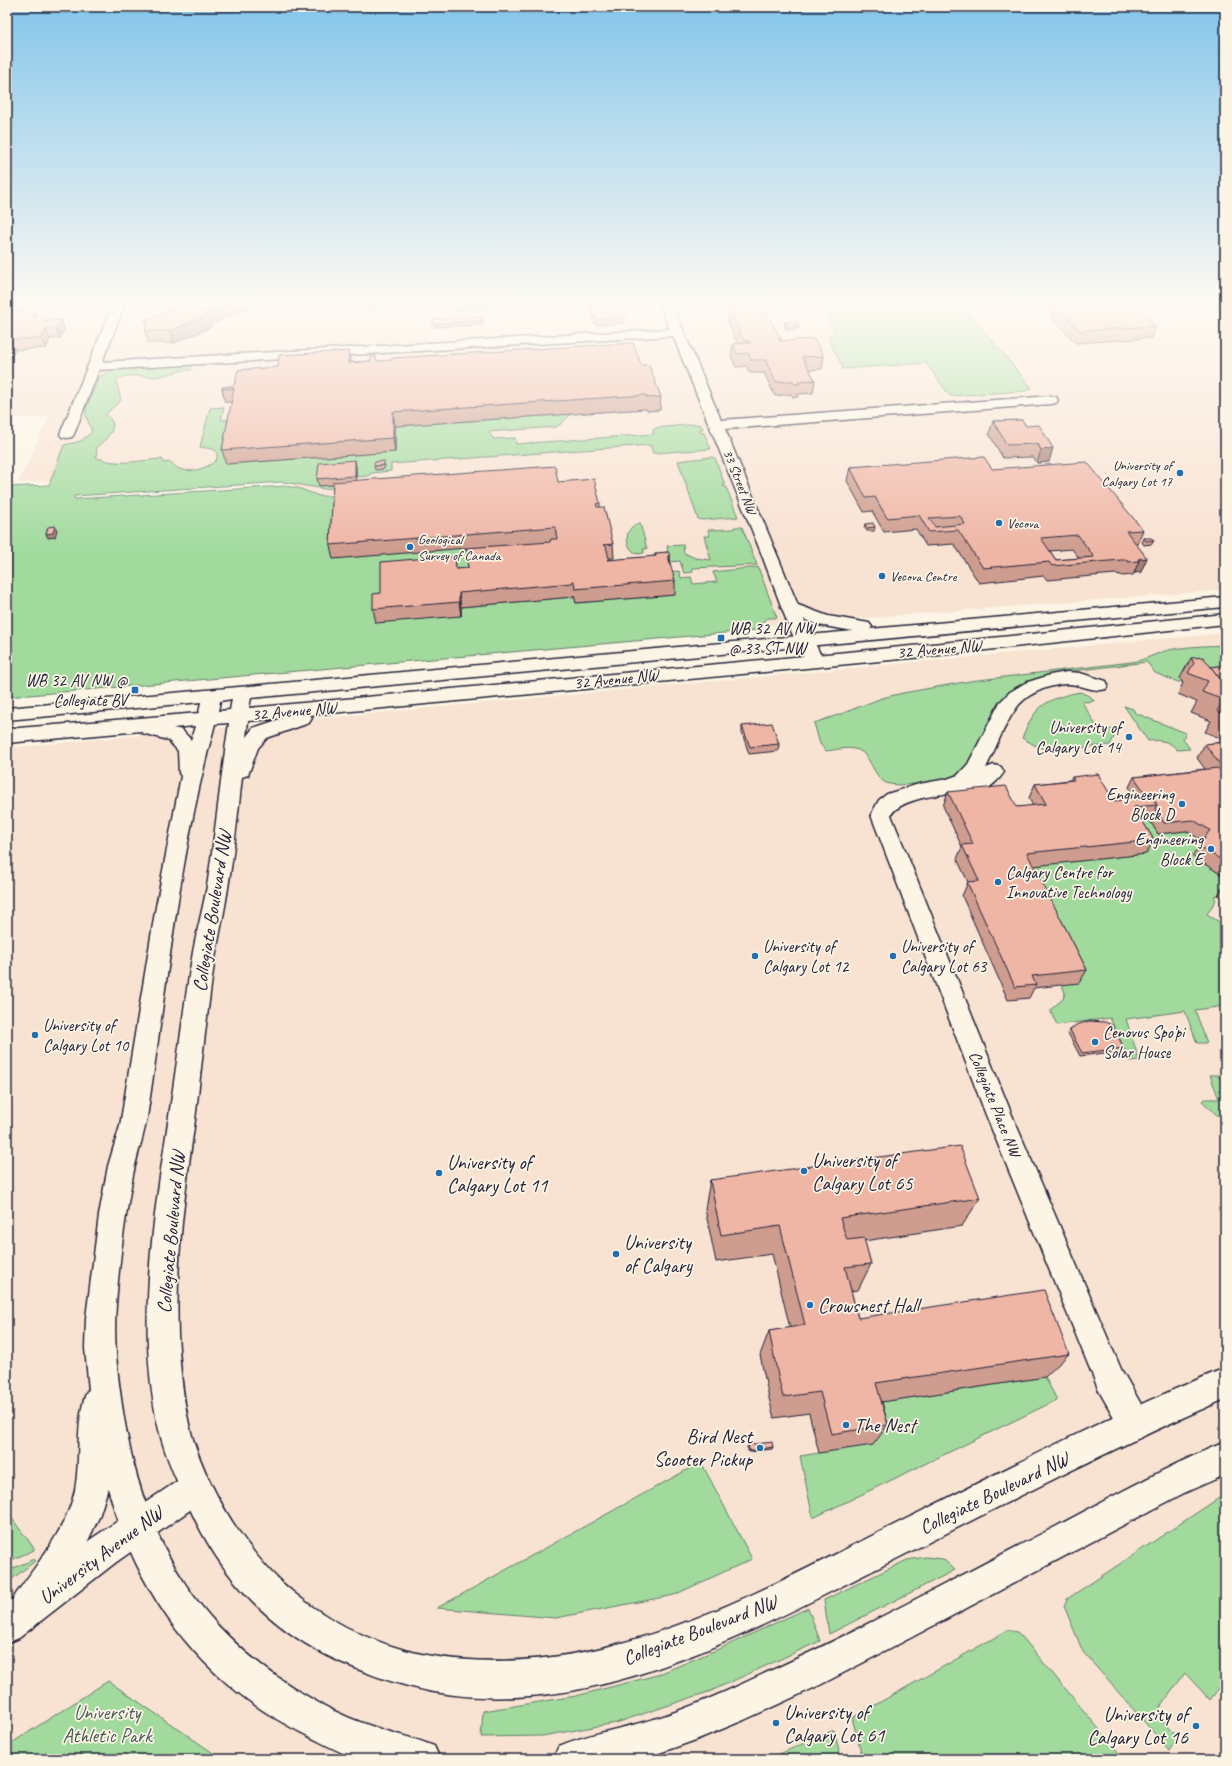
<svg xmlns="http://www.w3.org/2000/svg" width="1232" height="1766" font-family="Caveat,sans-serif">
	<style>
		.built { fill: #f8e2d2 }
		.green { fill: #a2da9e; stroke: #627e6c }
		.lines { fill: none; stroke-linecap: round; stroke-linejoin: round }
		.street-casing { stroke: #22223b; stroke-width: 3 }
		.secondary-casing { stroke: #22223b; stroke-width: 3 }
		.street { fill: #fcf5e5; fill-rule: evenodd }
		.secondary { fill: #fcf5e5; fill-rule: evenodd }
		.wall { fill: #ce9d8f; stroke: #22223b; fill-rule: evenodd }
		.shaded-wall { fill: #a77f74; stroke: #22223b }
		.building { fill: #efb6a6; stroke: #22223b; fill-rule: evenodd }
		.poi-dot { fill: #1f6fb2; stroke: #fcf5e5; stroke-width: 1.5 }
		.labels { text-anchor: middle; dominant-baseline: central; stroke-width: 3.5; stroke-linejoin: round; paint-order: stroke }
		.far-poi-label { font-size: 14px; fill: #22223b; stroke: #fcf5e5; text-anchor: start }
		.far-street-label { font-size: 14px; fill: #22223b; stroke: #fcf5e5 }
		.poi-label { font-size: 17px; fill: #22223b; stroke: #fcf5e5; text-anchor: start }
		.street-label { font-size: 17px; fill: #22223b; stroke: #fcf5e5 }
		.near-street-label { font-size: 20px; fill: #22223b; stroke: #fcf5e5 }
		.near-poi-label { font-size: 20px; fill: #22223b; stroke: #fcf5e5; text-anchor: start }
		.near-park-label { font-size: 20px; fill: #485959; stroke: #fcf5e5 }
	</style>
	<rect width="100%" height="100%" fill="#fcf5e5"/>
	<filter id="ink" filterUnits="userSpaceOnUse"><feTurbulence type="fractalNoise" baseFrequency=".025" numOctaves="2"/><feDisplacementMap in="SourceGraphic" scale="8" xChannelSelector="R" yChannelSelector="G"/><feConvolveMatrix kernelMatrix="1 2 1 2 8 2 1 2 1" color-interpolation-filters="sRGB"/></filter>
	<g filter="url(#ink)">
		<g class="built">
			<path d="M7,304H1209L1225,317V590L279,664L296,463L18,483L49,417L7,419Z"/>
			<path d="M1225,633V1759H7V748Z"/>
		</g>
		<g class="green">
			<path d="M817,304H961L1032,388L1025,391L950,396L926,363L842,369L843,367L828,339L835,330Z"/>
			<path d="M188,365L192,368L191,370C179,369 167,376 155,377C143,377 125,372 116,381L121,400L106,414C108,418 111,419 112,422C116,432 102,442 97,447L96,457C116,467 141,460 162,459L164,463L171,462C180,477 208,470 217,459V452L213,449L200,447L210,408L224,407L221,420L235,419L227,464L395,452V426L571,414L562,423L556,427L488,432L494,439L515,438L516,444L654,434L653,430L656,428L696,424L701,425L703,429H700L701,433H704L711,449L655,453H653L650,445L391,464V471L372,473L368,476L356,477V467L319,486L367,482L325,489L283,482L74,496L75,499L285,486L298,488L319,496H336L556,541L468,571L457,572L461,616V607L572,597V596L574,595L576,603L674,595L668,572L679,571L681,578L691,577L693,584L717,582L713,572L758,567L777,618H767L757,627L758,630L7,697V487L49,485L64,445L81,441L92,432L86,416V409L98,379C108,365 170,366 188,365Z"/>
			<path d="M711,457L715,458L725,485H723L724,487H726L738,517L703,520L698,519L678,461Z"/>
			<path d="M640,523L647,549H643L644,553L637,554C623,547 624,526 640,523Z"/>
			<path d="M734,527H742L757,565L692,568L693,572L684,573L680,561L655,563L653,555H658V553L668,552L667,546L683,545L684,553L695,558L711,560L704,536H710L708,530L734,529Z"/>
			<path d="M1225,645V679L1180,678L1182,682H1178L1155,673L1147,662L1056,673C1038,677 1021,683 1007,695C980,720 985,771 944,779C930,782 899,788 886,783C871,775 871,751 854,749C846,747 835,750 826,751L820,744L814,723L838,715L882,698L903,693L970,681L1132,662C1147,660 1159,651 1174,649C1191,646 1208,646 1225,645Z"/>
			<path d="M1080,692L1091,697L1094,701L1082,702L1099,730L1114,729L1116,733L1110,745L1050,751L1038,747L1022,738C1035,705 1046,699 1080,692Z"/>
			<path d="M1124,706L1133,709L1135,713L1186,733L1183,739L1190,749L1177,750C1170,740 1159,740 1148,741Z"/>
			<path d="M1149,819L1158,834L1186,831L1203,841L1193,856L1225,877V884L1218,895L1214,896L1216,900L1207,914L1225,926V1006L1195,1010L1207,1043H1197L1185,1011L1126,1019L1139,1060L1130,1061L1110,1018L1057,1025L1050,1010L1063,999L1065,993L1021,867L1146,854L1126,821Z"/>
			<path d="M1210,1075H1218L1225,1092V1117L1217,1115L1202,1101L1204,1099H1219Z"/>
			<path d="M1045,1377L1057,1400L813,1518L800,1456L819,1453L862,1405Z"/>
			<path d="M701,1462L752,1559L674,1595L556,1618L437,1608Z"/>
			<path d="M1225,1494V1608L1220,1614L1225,1619V1680L1210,1700L1185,1673L1156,1713L1177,1738L1169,1750L1083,1652L1064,1606L1067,1599Z"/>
			<path d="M7,1512L34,1548V1550L7,1562Z"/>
			<path d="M926,1557L943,1559L955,1570L829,1634L824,1600L907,1560Z"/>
			<path d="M34,1559L35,1561L7,1583V1571Z"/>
			<path d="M808,1608L820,1641L711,1691L616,1723L542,1736L481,1737L483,1711L576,1696L657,1675L721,1648Z"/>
			<path d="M1008,1630L1017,1632L1023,1638L1124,1759H863L852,1718Z"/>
			<path d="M108,1681L222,1759H7V1746Z"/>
			<path d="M834,1730L841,1759H768Z"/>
		</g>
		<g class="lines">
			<defs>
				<g id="street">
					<path d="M113,304H125L102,362L670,329L660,304H672L721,420L1051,396L1056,397L1058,400L1056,403L1051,404L725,429L807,627L823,660L820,664L814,666L808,664L805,660L789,627L760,550L673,336L99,370L74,434L72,437L67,438L62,437L60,434Z"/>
					<path d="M1212,304H1225V313L1221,312Z"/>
					<path d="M1067,672L1080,673L1106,681L1108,685L1106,689C1092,693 1080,683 1066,684C1048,685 1025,694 1015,710C1003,727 995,750 986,768L994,765L1001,767L1004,772C994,788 969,803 951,797L949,793C933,796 899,800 891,815L1012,1115L1121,1369L1146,1413L1151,1424L1146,1435L1135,1440L1124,1435L1099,1391L986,1115L871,815L879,800L887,794L919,784L947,779L958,775L968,764L1000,702L1010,692L1025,683L1050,675Z"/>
					<path d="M196,1471L207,1476L212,1487L207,1498L115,1563L19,1638L7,1643V1604L91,1539L185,1476Z"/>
				</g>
				<g id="secondary">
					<path d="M1225,597V607L251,698L249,708L922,645L1225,614V624L922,657L310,715L312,718L309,723L267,738L258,748L248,775L242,777C238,814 234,851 228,888C224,916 217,943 213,971C206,1021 201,1070 195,1120C185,1191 175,1263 178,1334C180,1368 183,1404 192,1436C207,1486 241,1543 278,1579C320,1618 371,1644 426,1655C602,1686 761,1590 912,1516C1015,1464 1118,1412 1225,1368V1399C1110,1449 998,1507 886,1564C804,1605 722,1649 633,1676C561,1698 481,1706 408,1686C385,1680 364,1672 343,1663C274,1633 223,1580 192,1513C179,1486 166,1459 159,1430C132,1316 159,1190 175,1075C181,1036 185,997 192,958C196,932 204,906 208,880C216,828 221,775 229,723L215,724C180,850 167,983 148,1111C145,1133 137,1154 133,1175C125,1217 119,1262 116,1305C113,1343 118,1380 124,1418C146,1548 201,1636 317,1702C338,1714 361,1723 383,1730C400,1735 417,1739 434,1746L440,1759C421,1759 403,1759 385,1759C378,1759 368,1760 361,1759C343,1755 325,1744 308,1736C203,1685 139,1599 108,1488L99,1517L80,1558L34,1627L22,1632L10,1627C6,1619 6,1611 10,1603C33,1568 66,1532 75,1490C81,1459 75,1419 87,1391L89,1390L85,1348L86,1318L99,1215L108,1166L120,1126L155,912L181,776L179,773L178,751L168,740L142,733L141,731L7,743V729L199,713L201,702L7,720V708L853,631L818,625L784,611L781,607L784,603L790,602L828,616L869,623L872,627L870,629ZM232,699L230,710L218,711L220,701ZM283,718L253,728L246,737L248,721ZM195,726L191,740L182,730L173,728Z"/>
					<path d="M1225,1442V1475L1184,1493L895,1646L820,1685L744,1720L693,1741L642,1759H553L559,1746C587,1734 621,1729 651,1720C687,1709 723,1693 757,1677C859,1631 957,1577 1057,1526C1112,1497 1167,1466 1225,1442Z"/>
				</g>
			</defs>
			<use href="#street" class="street-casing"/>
			<use href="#secondary" class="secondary-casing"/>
			<use href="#street" class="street"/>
			<use href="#secondary" class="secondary"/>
		</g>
		<g class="wall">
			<path d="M365,304H380V309L366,310Z"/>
			<path d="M453,304H489V308L454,310Z"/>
			<path d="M589,304H621L625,317V323L596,325Z"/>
			<path d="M756,304H783L756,305Z"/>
			<path d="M1053,304H1132L1156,326L1151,338L1076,343L1050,316Z"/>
			<path d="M742,305L748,307L781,339V341L824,356L822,369L809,370L815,380L813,393L798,394V397H793L791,394L775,396L765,375V373H750L746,366L736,367L731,357L733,344H738L727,320L728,308L742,307Z"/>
			<path d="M169,309L210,325L211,327L174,343H149L145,331L147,325L145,320L169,310Z"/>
			<path d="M7,310L36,313L38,316L46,318L48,321L61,320L64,330L60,338L50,339L46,348L15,350L9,360H7Z"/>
			<path d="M433,319L483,321V325L434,327Z"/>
			<path d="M785,322L799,326L798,329L787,330L784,325Z"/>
			<path d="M376,356V360L379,361L641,365L661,397L660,410L647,411L646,409L395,426V452L226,464L222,450L232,402H225L222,389L232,386L351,362L371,361Z"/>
			<path d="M1022,420L1049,462L1037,463L1033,457L1003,458L989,434L993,421Z"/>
			<path d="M355,460L356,467V481L558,482L600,503V507L613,544L614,558H609V560L655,557L656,553L670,555V564L675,581V595L576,603L574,595L573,596V597L461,607V616L376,623L373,609L381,593L455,557L456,569L468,568L466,548L333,559L330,545L333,485L319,486L317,479Z"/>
			<path d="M385,465L384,469L375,470L374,466Z"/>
			<path d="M850,467L992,469L1143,530L1137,544H1136L1141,572L1134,573L1133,575L1122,576L1121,575L1115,574L1047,580L1044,576L979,583L954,544L926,546L916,529L884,532L872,511L864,512L847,481ZM1072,549L1079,558L1056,560L1050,551Z"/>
			<path d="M865,524L875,527L874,531H867L864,527Z"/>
			<path d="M1144,538L1154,540L1152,544L1144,545L1142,542Z"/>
			<path d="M1191,658L1211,667L1225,665V740L1205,732L1211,721L1191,713L1197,702L1178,694L1183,683L1180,678Z"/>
			<path d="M742,726L779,744L778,751L749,754L742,733Z"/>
			<path d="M1225,742V877L1192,856L1203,841L1186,831L1158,834L1149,819H1141L1154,840L1146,854L1033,866L1087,970L1079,983L1034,988L1029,998L1008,1000L962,896L968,882L957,859L962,847L943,806L948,792L1017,807L1033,806L1029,798L1035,784L1070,780L1072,777L1114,801L1136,799L1129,787L1134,777L1205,769L1197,758L1205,744Z"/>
			<path d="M1225,884V900L1218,895Z"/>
			<path d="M1070,1030L1124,1048L1121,1051L1080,1056L1068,1033Z"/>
			<path d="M710,1180L980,1198L962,1226L864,1241L871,1264L858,1290L851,1291L858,1318L1069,1354L1045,1377L882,1402L888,1425L873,1445L819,1453L809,1413L774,1418L769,1398L760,1355L769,1331L790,1328L772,1254L716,1262L705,1209Z"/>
			<path d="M748,1445L773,1447L772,1449L748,1452L747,1447Z"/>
			<path d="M1225,1608V1619L1220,1614Z"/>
		</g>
		<g class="shaded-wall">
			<path d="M226,304H256L210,325L211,327L174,343L170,331Z"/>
			<path d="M36,313L40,322L32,317Z"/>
			<path d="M61,320L64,330L60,338L56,329Z"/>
			<path d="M46,329L50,339L46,348L42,338Z"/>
			<path d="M11,340L15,350L9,360L7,355V347Z"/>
			<path d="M349,351L351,364L348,363Z"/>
			<path d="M393,412L395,426V452L393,438Z"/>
			<path d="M1053,448L1049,462L1037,463L1041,450Z"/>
			<path d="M355,460L356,467V483L355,476Z"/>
			<path d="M55,526L57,530L55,537L48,538L46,534Z"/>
			<path d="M670,555V569L668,556Z"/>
			<path d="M1147,558L1141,572L1134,573L1139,561L1138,559Z"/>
			<path d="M459,593L461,607V616L459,602Z"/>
		</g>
		<g class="building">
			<path d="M180,304H226L204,314L207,315L170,331H145L148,322L145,320L171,310L169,309Z"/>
			<path d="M591,304H621L625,317L596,319Z"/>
			<path d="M747,304L748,307L763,306L781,339H778L780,341L814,339L824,356L802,357L815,380L798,381L800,384H795L793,381L776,382L766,362H768L767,360H751L748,353L737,354L733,344L751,343L749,341H744L728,308L743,307L742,305Z"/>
			<path d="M1054,304H1132L1156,326L1080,331Z"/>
			<path d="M7,310L36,313L32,317L44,316L46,318L45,321L61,320L56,329H46L42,338L11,340L7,347Z"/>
			<path d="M482,316L483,321L433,324V319Z"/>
			<path d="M796,321L799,326L787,327L785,322Z"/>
			<path d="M633,343L641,365H649L661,397L647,398L646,395L393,412V438L222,450L234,388L222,389V387L232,386L235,384L238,370L278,367L279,355L349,351L348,363L371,361V356H376V360L379,361L392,360V358Z"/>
			<path d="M1022,420L1026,426L1039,425L1053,448L1041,450L1038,444L1007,445L993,421Z"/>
			<path d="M984,457L992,469L1087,462L1143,530L1126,531L1147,558L1138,559L1139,561L1128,562L1127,560H1121L1052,566L1049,562L983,568L958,530L929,532L919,515L887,518L875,497L866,498L850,467ZM960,516L965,524L935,527L929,518ZM1078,535L1094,557L1056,560L1041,538Z"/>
			<path d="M355,460V476L317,479L319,463Z"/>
			<path d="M384,461V465L374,466L375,462Z"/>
			<path d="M555,466L558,482L594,479L600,503L596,504L597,507H604L613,544L603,545L606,546L609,559L607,560L656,556V553L668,552L670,555L668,556L675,581L575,589L574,581H572V583L459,593V602L373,609V594L381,593V562L439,557H455L456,569L468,568L466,548L550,542L551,539H557L555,527L330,545L333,482Z"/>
			<path d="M873,523L875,527L867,528L865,524Z"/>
			<path d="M55,526L53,533L46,534L48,527Z"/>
			<path d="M1144,538H1151L1154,540L1146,541Z"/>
			<path d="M1203,657L1225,685V714L1217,711L1224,700L1202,692L1208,681L1188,673L1194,663L1191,658Z"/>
			<path d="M1225,665V685L1211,667Z"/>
			<path d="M772,723L779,744L750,747L742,726Z"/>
			<path d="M1225,742V771L1205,744Z"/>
			<path d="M1218,768L1225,778V862L1199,846L1210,830L1193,820L1164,823L1155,808L1157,805L1152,797H1148L1134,777Z"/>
			<path d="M1098,774L1114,801L1152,797L1157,805L1134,807L1154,840L1027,853L1087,970L1032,976L1036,985L1015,987L967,882L979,881L962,845L973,844L948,792L1006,786L1017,807L1046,804L1035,784L1074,780L1072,777Z"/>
			<path d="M1089,1021L1105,1022L1112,1025L1124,1048L1082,1053L1070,1030L1076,1025Z"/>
			<path d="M960,1146L980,1198L840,1218L847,1240L864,1238L871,1264L845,1267L858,1318L1044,1290L1069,1354L876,1383L888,1425L831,1434L820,1392L783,1397L778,1376L769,1331L805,1325L780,1226L721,1235L710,1180Z"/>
			<path d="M772,1442L773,1447L749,1451L748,1445Z"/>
		</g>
	</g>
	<linearGradient id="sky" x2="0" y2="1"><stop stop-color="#84c5ea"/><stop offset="0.55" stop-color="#fefaf3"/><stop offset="1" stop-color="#fefaf3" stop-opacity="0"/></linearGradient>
	<rect width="1232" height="551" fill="url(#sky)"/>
	<g class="poi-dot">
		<circle cx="1180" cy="473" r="4"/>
		<circle cx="999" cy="523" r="4"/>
		<circle cx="410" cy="547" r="4"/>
		<circle cx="882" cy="576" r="4"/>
		<rect x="717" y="634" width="8" height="8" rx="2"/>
		<rect x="131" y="686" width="8" height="8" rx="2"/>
		<circle cx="1129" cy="737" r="4"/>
		<circle cx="1182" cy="804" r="4"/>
		<circle cx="1211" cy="849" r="4"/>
		<circle cx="998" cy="882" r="4"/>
		<circle cx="755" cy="956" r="4"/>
		<circle cx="893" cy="956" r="4"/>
		<circle cx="35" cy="1035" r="4"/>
		<circle cx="1095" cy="1042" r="4"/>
		<circle cx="804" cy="1171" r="4"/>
		<circle cx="439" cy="1173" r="4"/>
		<circle cx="616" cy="1254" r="4"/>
		<circle cx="810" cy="1305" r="4"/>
		<circle cx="846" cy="1425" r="4"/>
		<circle cx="760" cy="1448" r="4"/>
		<circle cx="776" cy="1723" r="4"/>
		<circle cx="1196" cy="1726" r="4"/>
	</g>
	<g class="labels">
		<g class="far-poi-label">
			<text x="1172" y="465" text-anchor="end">University of<tspan x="1172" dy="16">Calgary Lot 17</tspan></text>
			<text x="1007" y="523">Vecova</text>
			<text x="418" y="539">Geological<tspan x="418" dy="16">Survey of Canada</tspan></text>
			<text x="890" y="576">Vecova Centre</text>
		</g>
		<g class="far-street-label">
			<text transform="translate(740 482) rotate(68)">33 Street NW</text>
		</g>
		<g class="poi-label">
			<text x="729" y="628">WB 32 AV NW<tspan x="729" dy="20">@ 33 ST NW</tspan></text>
			<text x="127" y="680" text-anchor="end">WB 32 AV NW @<tspan x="127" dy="20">Collegiate BV</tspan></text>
			<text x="1121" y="727" text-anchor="end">University of<tspan x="1121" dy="20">Calgary Lot 14</tspan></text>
			<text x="1174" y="794" text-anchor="end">Engineering<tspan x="1174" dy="20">Block D</tspan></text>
			<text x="1203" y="839" text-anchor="end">Engineering<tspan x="1203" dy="20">Block E</tspan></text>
			<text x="1006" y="872">Calgary Centre for<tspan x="1006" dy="20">Innovative Technology</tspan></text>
			<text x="763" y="946">University of<tspan x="763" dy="20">Calgary Lot 12</tspan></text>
			<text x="901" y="946">University of<tspan x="901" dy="20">Calgary Lot 63</tspan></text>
			<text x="43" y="1025">University of<tspan x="43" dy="20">Calgary Lot 10</tspan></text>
			<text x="1103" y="1032">Cenovus Spo’pi<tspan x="1103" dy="20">Solar House</tspan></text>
		</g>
		<g class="street-label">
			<text transform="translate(939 649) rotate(-5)">32 Avenue NW</text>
			<text transform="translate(616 679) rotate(-6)">32 Avenue NW</text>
			<text transform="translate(294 711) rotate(-5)">32 Avenue NW</text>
			<text transform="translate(995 1104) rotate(68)">Collegiate Place NW</text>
		</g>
		<g class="near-street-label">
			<text transform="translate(212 911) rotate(-81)">Collegiate Boulevard NW</text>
			<text transform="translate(171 1232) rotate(-85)">Collegiate Boulevard NW</text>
			<text transform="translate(994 1493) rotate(-26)">Collegiate Boulevard NW</text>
			<text transform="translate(101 1555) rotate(-37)">University Avenue NW</text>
			<text transform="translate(700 1630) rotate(-21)">Collegiate Boulevard NW</text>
		</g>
		<g class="near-poi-label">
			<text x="812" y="1160">University of<tspan x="812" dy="23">Calgary Lot 65</tspan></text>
			<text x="447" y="1162">University of<tspan x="447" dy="23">Calgary Lot 11</tspan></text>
			<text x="624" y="1242">University<tspan x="624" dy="23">of Calgary</tspan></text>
			<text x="818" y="1305">Crowsnest Hall</text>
			<text x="854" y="1425">The Nest</text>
			<text x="752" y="1436" text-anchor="end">Bird Nest<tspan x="752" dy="23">Scooter Pickup</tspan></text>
			<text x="784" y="1712">University of<tspan x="784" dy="23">Calgary Lot 61</tspan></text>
			<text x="1188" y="1714" text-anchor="end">University of<tspan x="1188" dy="23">Calgary Lot 16</tspan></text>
		</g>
		<g class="near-park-label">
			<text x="107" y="1712">University<tspan x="107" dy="23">Athletic Park</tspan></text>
		</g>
	</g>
	<rect width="1232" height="1766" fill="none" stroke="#fcf5e5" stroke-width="24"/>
	<rect x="12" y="12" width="1208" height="1742" fill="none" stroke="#22223b" stroke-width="1.5" filter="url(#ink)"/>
</svg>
